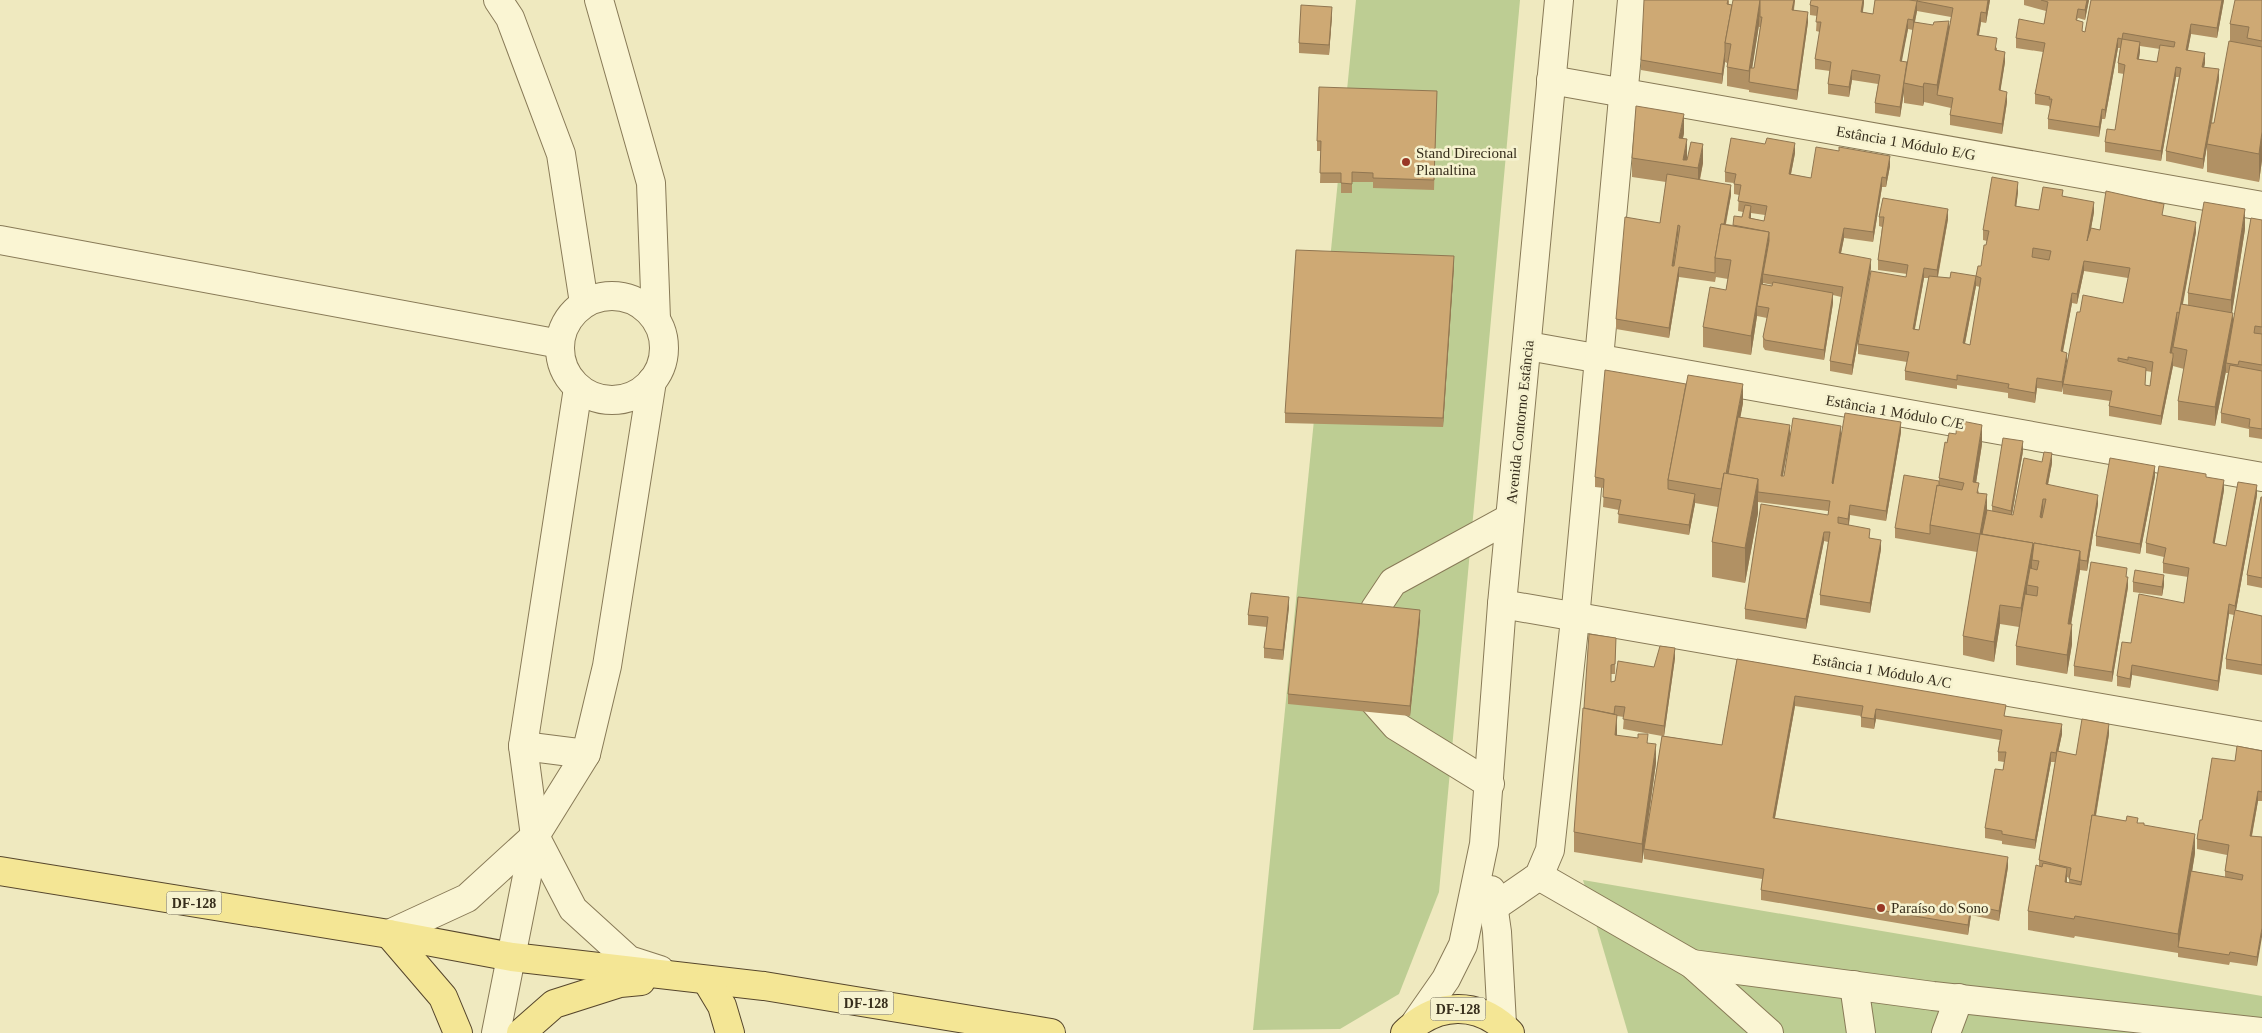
<svg xmlns="http://www.w3.org/2000/svg" width="2262" height="1033" font-family="Georgia,serif">
	<style>
		.green { fill: #bdcd93 }
		.lines { fill: none; stroke-linecap: round; stroke-linejoin: round }
		.minor-casing { stroke: #887a57; stroke-width: 30 }
		.major-casing { stroke: #56462c; stroke-width: 30 }
		.minor { stroke: #faf5d3; stroke-width: 28 }
		.major { stroke: #f4e695; stroke-width: 28 }
		.wall { fill: #b19164; fill-rule: evenodd }
		.shaded-wall { fill: #907651 }
		.building { fill: #cea974; stroke: #907651; fill-rule: evenodd }
		.poi-dot { fill: #993826; stroke: #f6f2cf; stroke-width: 2 }
		.labels { text-anchor: middle; dominant-baseline: central; stroke-width: 5; stroke-linejoin: round; paint-order: stroke }
		.shield { fill: #f6f2cf; stroke: #706952; stroke-width: 1 }
		.shield-label { font-size: 14px; font-weight: bold; fill: #372e1c }
		.street-label { font-size: 15px; fill: #372e1c; stroke: #f6f2cf }
		.poi-label { font-size: 15px; fill: #372e1c; stroke: #f6f2cf; text-anchor: start }
	</style>
	<rect width="100%" height="100%" fill="#efe9bf"/>
	<g class="green">
		<path d="M1356,0H1520L1439,892L1399,994L1340,1029L1253,1030Z"/>
		<path d="M1583,880L2262,996V1033H1628Z"/>
	</g>
	<g class="lines">
		<defs>
			<g id="minor">
				<path d="M498,0L510,18L561,154L584,303"/>
				<path d="M599,0L651,183L656,319"/>
				<path d="M1551,80L2262,206"/>
				<path d="M0,240L560,344"/>
				<circle cx="612" cy="348" r="52"/>
				<path d="M1528,346L2262,477"/>
				<path d="M1502,604L2262,736"/>
				<path d="M1369,641L1375,609L1393,582L1510,518"/>
				<path d="M1371,681L1373,700L1396,726L1490,784"/>
				<path d="M523,746L586,754"/>
				<path d="M535,836L573,909L629,960L660,970"/>
				<path d="M1539,876L1692,964L1769,1033"/>
				<path d="M1491,890L1497,932L1502,1024"/>
				<path d="M1494,907L1539,876L1550,850L1575,619L1632,0"/>
				<path d="M389,934L467,898L535,836L586,754L607,666L652,381"/>
				<path d="M1692,964L1933,996L2262,1032"/>
				<path d="M1854,985L1861,1033"/>
				<path d="M1416,1022L1446,979L1463,945L1484,844L1502,604L1559,0"/>
				<path d="M496,1033L535,836L523,746L578,388"/>
				<path d="M1946,1033L1959,998"/>
			</g>
			<g id="major">
				<path d="M0,871L389,934L512,957L764,986L1051,1033"/>
				<path d="M389,934L443,997L458,1033"/>
				<path d="M707,981L722,1006L730,1033"/>
				<path d="M521,1033L554,1004L620,983L641,981"/>
				<path d="M1405,1033C1437,1002 1478,1000 1510,1033"/>
			</g>
		</defs>
		<use href="#minor" class="minor-casing"/>
		<use href="#major" class="major-casing"/>
		<use href="#minor" class="minor"/>
		<use href="#major" class="major"/>
	</g>
	<g class="wall">
		<path d="M1729,0V5H1732L1760,0H1795L1794,10L1808,22L1797,100L1749,92V90L1727,86V63L1725,62L1722,84L1641,70V60ZM1759,25V27H1760L1754,68H1752Z"/>
		<path d="M1864,0L1863,12L1873,14L1875,0H1990L1986,23L1981,22L1979,35L1997,48V51L2005,62L2000,91L2007,102L2002,134L1950,125V115L1951,108L1924,102L1923,106L1904,103V92L1900,117L1875,113V103L1878,84L1852,80L1849,97L1828,94V84L1830,71L1815,69V59L1820,32L1816,31L1817,16L1810,15V5ZM1917,11L1951,17L1949,30L1915,22ZM1908,29L1913,30L1907,65L1901,61Z"/>
		<path d="M2024,0H2089L2085,20L2078,18L2077,20L2083,32H2085L2091,0H2224L2217,38L2191,34L2188,50L2205,63L2204,67L2219,79L2212,123H2214L2230,41V24L2262,0V160L2259,182L2207,172V145L2203,169L2166,161V151L2179,77H2176L2161,161L2105,152V142L2115,130L2124,74L2118,73V63L2120,48H2118L2105,119H2102L2099,137L2048,129V119L2050,109L2049,106L2035,104V94L2043,52L2016,48V38L2044,24L2046,11L2024,5ZM2140,46L2160,49L2157,62L2139,59Z"/>
		<path d="M1332,16L1329,55L1299,53V43Z"/>
		<path d="M1437,91L1434,190L1373,188V182H1352V193H1341V183H1320L1321,151H1317V141Z"/>
		<path d="M1684,133L1683,138L1687,160L1703,163L1700,180L1731,195L1726,224L1733,225L1742,217L1743,212L1738,211L1739,195L1734,194V183L1725,182V172L1795,153L1791,174L1811,178L1890,166L1886,187H1882L1873,242L1844,238L1841,253L1871,268L1852,375L1830,371V361L1841,297L1833,295V303L1824,360L1765,350L1763,347V337L1767,318L1757,316L1751,355L1703,347V327L1726,290L1728,279L1716,277L1715,282L1679,277L1669,338L1616,329V319L1660,223L1666,182L1632,177V158ZM1751,213L1765,215L1764,221L1751,218ZM1678,235H1679L1673,266ZM1763,283L1773,285L1772,286L1763,284Z"/>
		<path d="M2018,192L2016,206L2039,210L2063,196L2094,212L2091,228L2100,230L2164,215L2196,232L2183,304L2188,305V293L2245,229L2232,313L2233,320L2262,220V439L2249,437V429L2221,423V413L2228,373H2226V371L2215,426L2178,420V401L2184,369L2173,366L2161,425L2109,416V406L2110,401L2063,394V384L2080,312L2123,303L2128,278L2084,271L2077,304L2072,303L2063,352L2062,392L2037,388L2035,403L2008,398V393L1957,385V389L1905,380V371L1907,362L1858,354V344L1906,277L1907,274L1878,270V260L1882,227L1879,226V217L1948,219L1938,277L1950,278L1976,276L1981,266L1987,241L1983,240V230ZM1924,278H1929L1919,330L1915,329ZM1976,286L1980,287L1970,345L1965,344ZM2146,371L2152,372L2150,386L2145,385Z"/>
		<path d="M1454,266L1443,427L1285,423V413Z"/>
		<path d="M1743,403L1740,417L1790,435L1783,476H1784L1841,436L1901,432L1886,521L1850,515L1849,525L1870,538L1881,549L1870,613L1820,605V595L1828,542L1824,541L1806,629L1745,619V609L1828,515V511L1758,502V513L1745,583L1712,577V542L1718,507L1695,503L1689,535L1618,523L1619,510L1603,507L1604,488L1595,487V477Z"/>
		<path d="M1982,444L1976,483L1979,493L1987,510L1992,511V506L2023,451L2012,515H2013L2052,463L2048,485L2098,504L2087,571L2080,570L2071,624L2072,644L2067,674L2016,665V646L2019,627L2000,624L1994,662L1963,655V636L1977,552L1895,538V528L1939,481V478Z"/>
		<path d="M2155,476L2140,554L2096,546V536Z"/>
		<path d="M2206,477L2224,490L2214,544L2226,546L2257,495L2236,610L2262,616V675L2226,669V659L2234,615L2229,614L2218,691L2132,675L2130,688L2117,686V676L2131,643L2184,603L2188,577L2163,573V563L2164,557L2146,553V543Z"/>
		<path d="M2262,497V588L2247,585V575Z"/>
		<path d="M2127,577L2128,587L2112,682L2074,676V666Z"/>
		<path d="M2133,582L2164,585L2162,596L2133,592Z"/>
		<path d="M1289,607L1283,660L1264,658V648L1267,627L1248,625V615Z"/>
		<path d="M1420,620L1410,716L1288,704V694Z"/>
		<path d="M1616,638L1615,674H1611V682L1615,681L1654,667L1675,658L1664,736L1722,745L1737,659L2006,716L2062,734L2058,752L2076,755L2109,734L2096,816L2138,823L2144,825L2195,853L2192,871L2225,877V871L2227,855L2197,849V839L2202,820L2235,761L2262,751V801H2258L2252,836L2262,837L2257,966L2230,962L2229,965L2178,957V953L2075,936L2074,938L2028,930V911L2039,866V860L2055,762H2051L2035,849L2002,844V841L1985,838V828L2003,770L2004,762L1998,761V752L2000,740L1876,719L1874,729L1861,727V716L1795,706L1775,818L2008,867L1999,921L1971,915L1968,935L1761,900V890L1762,879L1644,859V850L1642,863L1574,852V832L1584,708ZM1617,716L1624,717L1623,729L1662,736L1645,844L1656,763L1648,743L1617,736ZM2067,877L2069,878V883H2067Z"/>
	</g>
	<g class="shaded-wall">
		<path d="M1760,0L1759,25L1750,82H1749V71Z"/>
		<path d="M1794,0H1795L1792,19V10Z"/>
		<path d="M1863,0H1864V3L1861,22V12Z"/>
		<path d="M1988,0H1990L1986,23V13Z"/>
		<path d="M2087,0H2089L2085,20V10Z"/>
		<path d="M2222,0H2224L2217,38V28Z"/>
		<path d="M1917,1V11L1913,30V20Z"/>
		<path d="M1332,7V16L1329,55V45Z"/>
		<path d="M1808,12V22L1797,100V90Z"/>
		<path d="M1981,12V22L1977,45V35Z"/>
		<path d="M1908,19V29L1900,71V61Z"/>
		<path d="M1949,21V40L1937,95V85Z"/>
		<path d="M2191,24V34L2186,59V50Z"/>
		<path d="M2118,38V48L2105,119V110Z"/>
		<path d="M2140,42V52L2137,69V59Z"/>
		<path d="M1725,52V62L1722,84V74Z"/>
		<path d="M2005,52V62L1999,100V90Z"/>
		<path d="M2205,53V63L2202,77V67Z"/>
		<path d="M2176,67V77L2161,161V151Z"/>
		<path d="M2219,69V79L2203,169V159Z"/>
		<path d="M1852,70V80L1849,97V87Z"/>
		<path d="M1904,83V92L1900,117V107Z"/>
		<path d="M1924,83V102L1923,106V87Z"/>
		<path d="M2007,92V102L2002,134V124Z"/>
		<path d="M2102,109V119L2099,137V127Z"/>
		<path d="M1684,114V133L1679,157V138Z"/>
		<path d="M2262,132V160L2259,182V154Z"/>
		<path d="M1687,139V158L1685,166L1683,160Z"/>
		<path d="M1795,143V153L1789,184V174Z"/>
		<path d="M1703,144V163L1698,187V168Z"/>
		<path d="M1890,156V166L1886,187V178Z"/>
		<path d="M1882,177V187L1873,242V232Z"/>
		<path d="M2018,182V192L2015,216V206Z"/>
		<path d="M1731,185V195L1719,258H1717Z"/>
		<path d="M2094,202V212L2087,251V241Z"/>
		<path d="M1751,206V216L1749,228V218Z"/>
		<path d="M1948,209V219L1937,280V270Z"/>
		<path d="M2245,209V229L2231,319V300Z"/>
		<path d="M2196,222V232L2179,323V313Z"/>
		<path d="M1678,225V235L1672,276V266Z"/>
		<path d="M1844,228V238L1839,263V253Z"/>
		<path d="M1769,232V251L1763,274V283L1759,306H1757V316L1751,355V336Z"/>
		<path d="M1454,256V266L1443,427V418Z"/>
		<path d="M1871,259V268L1852,375V365Z"/>
		<path d="M2084,261V271L2077,304V294Z"/>
		<path d="M1679,267V277L1669,338V328Z"/>
		<path d="M1924,268V278L1913,338V329Z"/>
		<path d="M1976,276V286L1963,353V343Z"/>
		<path d="M1833,293V303L1824,360V350Z"/>
		<path d="M2072,293V303L2061,361V351Z"/>
		<path d="M2177,312V322L2170,363V353Z"/>
		<path d="M2233,313V332L2226,363V371L2215,426V407Z"/>
		<path d="M2067,353V362L2062,392V382Z"/>
		<path d="M2173,357V366L2161,425V416Z"/>
		<path d="M2037,378V388L2035,403V393Z"/>
		<path d="M1743,384V403L1729,480L1724,489Z"/>
		<path d="M1901,422V432L1886,521V511Z"/>
		<path d="M1790,425V435L1781,486V476Z"/>
		<path d="M1982,425V444L1973,502V482Z"/>
		<path d="M1841,426V436L1832,493V483Z"/>
		<path d="M2023,441V451L2011,520V511Z"/>
		<path d="M2052,453V463L2046,494V484Z"/>
		<path d="M2155,466V476L2140,554V544Z"/>
		<path d="M1758,479V513L1745,583V548Z"/>
		<path d="M2224,480V490L2213,553V543Z"/>
		<path d="M2257,485V495L2235,616V606Z"/>
		<path d="M1695,494V504L1689,535V525Z"/>
		<path d="M1987,494V513L1982,543L1980,534Z"/>
		<path d="M2098,495V504L2087,571V561Z"/>
		<path d="M2043,499V508L2040,527V517Z"/>
		<path d="M1850,505V515L1848,529V519Z"/>
		<path d="M1824,532V541L1806,629V619Z"/>
		<path d="M1881,540V549L1870,613V603Z"/>
		<path d="M2033,543V560H2032V570L2027,585V595L2021,628V608Z"/>
		<path d="M2080,551V570L2068,643V624Z"/>
		<path d="M2164,575V585L2162,596V587Z"/>
		<path d="M2128,577V587L2112,682V672Z"/>
		<path d="M1289,597V607L1283,660V650Z"/>
		<path d="M2229,604V614L2218,691V681Z"/>
		<path d="M2000,605V624L1994,662V642Z"/>
		<path d="M1420,610V620L1410,716V706Z"/>
		<path d="M2072,624V644L2067,674V655Z"/>
		<path d="M1675,648V658L1664,736V726Z"/>
		<path d="M2132,665V675L2130,688V679Z"/>
		<path d="M1795,696V706L1773,828V818Z"/>
		<path d="M1876,709V719L1874,729V719Z"/>
		<path d="M1617,715V734L1615,754V735Z"/>
		<path d="M2062,724V734L2056,762V753Z"/>
		<path d="M2109,724V734L2083,893V883Z"/>
		<path d="M1656,744V763L1642,863V844Z"/>
		<path d="M2051,752V762L2035,849V840Z"/>
		<path d="M2258,791V801L2250,845V836Z"/>
		<path d="M2195,834V853L2180,947H2178V934Z"/>
		<path d="M2008,857V867L1999,921V911Z"/>
		<path d="M2067,868V887L2065,882Z"/>
		<path d="M1971,905V915L1968,935V925Z"/>
		<path d="M2262,928V937L2257,966V957Z"/>
	</g>
	<g class="building">
		<path d="M1644,0H1728L1727,4L1732,5L1725,43V52L1722,74L1641,60Z"/>
		<path d="M1733,0H1760L1749,71L1727,67L1731,44L1725,43Z"/>
		<path d="M1760,0H1794L1792,10L1808,12L1797,90L1749,82L1750,68H1754L1762,17H1760Z"/>
		<path d="M1811,0H1863L1861,12L1873,14L1875,0H1909L1917,1L1913,20L1908,19L1900,61L1907,62L1900,107L1875,103L1880,75L1852,70L1849,87L1828,84L1831,62L1815,59L1821,22H1816L1818,7L1810,5Z"/>
		<path d="M1918,0H1988L1986,13L1981,12L1977,35L1997,38L1995,50L2005,52L1999,90L2007,92L2002,124L1950,115L1953,98L1937,95L1953,8L1917,1Z"/>
		<path d="M2041,0H2087L2085,10L2078,9L2076,20L2083,22L2082,31L2085,32L2091,0H2222L2217,28L2191,24L2186,50L2205,53L2202,67L2219,69L2203,159L2166,151L2181,68L2176,67L2161,151L2105,142L2107,129L2115,130L2125,65L2118,63L2122,39L2140,42L2137,59L2157,62L2160,45L2174,47L2175,42L2123,33L2122,39L2118,38L2105,110L2102,109L2099,127L2048,119L2052,99H2049L2050,97L2035,94L2045,43L2016,38L2019,19L2044,24L2048,2Z"/>
		<path d="M2235,0H2262V41L2247,38L2249,27L2230,24Z"/>
		<path d="M1301,5L1332,7L1329,45L1299,43Z"/>
		<path d="M1949,21L1937,85L1924,83L1923,87L1904,83L1914,22L1933,25L1934,22Z"/>
		<path d="M2229,41L2262,47V132L2259,154L2207,144L2211,123H2214Z"/>
		<path d="M1319,87L1437,91L1434,180L1373,178V173L1352,172V184L1341,183V173H1320L1321,141H1317Z"/>
		<path d="M1636,106L1684,114L1679,138L1687,139L1683,160H1687L1691,142L1703,144L1698,168L1632,158Z"/>
		<path d="M1731,138L1765,144L1767,138L1795,143L1789,174L1811,178L1816,147L1839,151V147L1890,156L1886,178L1882,177L1873,232L1844,228L1839,253L1871,259L1852,365L1830,361L1843,287L1763,274L1769,241V232L1733,225L1734,216L1742,217L1745,205L1751,206L1749,218L1764,221L1767,206L1738,201L1741,185L1734,184L1736,174L1725,172Z"/>
		<path d="M1667,174L1731,185L1724,224H1721L1715,258V273L1679,267L1669,328L1616,319L1625,217L1660,223ZM1678,225L1680,226L1674,266H1672Z"/>
		<path d="M1992,177L2018,182L2015,206L2039,210L2043,187L2063,190L2062,196L2094,202L2087,241L2091,228L2100,230L2106,191L2164,204L2162,215L2196,222L2179,313L2177,312L2170,353H2173V357L2161,416L2109,406L2112,391L2063,384L2077,312H2080L2083,295L2123,303L2130,268L2084,261L2077,294L2072,293L2061,351L2067,353L2062,382L2037,378L2035,393L2008,388L2009,384L1957,375V380L1905,371L1909,352L1858,344L1871,271L1906,277L1908,265L1878,260L1884,217H1879L1883,198L1948,209L1937,270L1924,268L1913,329L1919,330L1929,276L1950,278L1951,272L1976,276L1978,266H1981L1984,245H1986L1989,231L1983,230ZM2033,248L2051,251L2049,260L2032,257ZM1976,276L1981,278L1970,345L1963,343ZM2128,357L2153,362L2150,386L2145,385L2146,368L2118,361V358L2128,360Z"/>
		<path d="M2204,202L2245,209L2231,300L2188,293Z"/>
		<path d="M2251,218L2262,220V327L2255,326L2254,333L2262,334V365L2239,361L2238,365L2226,363Z"/>
		<path d="M1721,224L1769,232L1751,336L1703,327L1710,287L1726,290L1731,260L1715,258Z"/>
		<path d="M1296,250L1454,256L1443,418L1285,413Z"/>
		<path d="M1773,282L1833,293L1824,350L1765,340L1763,337L1769,308L1757,306L1761,284L1772,286Z"/>
		<path d="M2181,304L2233,313L2215,407L2178,401L2187,350L2173,347Z"/>
		<path d="M2230,365L2262,371V429L2249,427L2250,419L2221,413Z"/>
		<path d="M1605,370L1686,384L1668,480V489L1695,494L1689,525L1618,514L1621,500L1603,497L1604,479L1595,477Z"/>
		<path d="M1688,375L1743,384L1726,474L1724,473L1721,489L1668,480Z"/>
		<path d="M1845,413L1901,422L1886,511L1850,505L1848,519L1838,517V523L1870,529L1869,538L1881,540L1870,603L1820,595L1830,532H1824L1806,619L1745,609L1761,504L1828,515L1830,501L1758,492V479L1728,474L1738,417L1790,425L1781,476H1784L1793,418L1841,426L1832,483L1833,484Z"/>
		<path d="M1957,420L1982,425L1973,482L1979,483L1977,493L1987,494L1980,534L1930,525L1937,485L1962,490L1964,483L1939,478L1945,442L1947,443L1949,433L1956,434Z"/>
		<path d="M2003,438L2023,441L2011,511L1992,506Z"/>
		<path d="M2044,452L2052,453L2046,484L2098,495L2087,561L2080,560V551L2034,543L2033,550V543L1982,534L1987,510L2013,515L2024,458L2042,462ZM2043,499H2046L2042,518L2040,517Z"/>
		<path d="M2110,458L2155,466L2140,544L2096,536Z"/>
		<path d="M2159,466L2206,474V477L2224,480L2213,543L2226,546L2238,482L2257,485L2235,606L2229,604L2218,681L2132,665L2130,679L2117,676L2122,642L2131,643L2139,594L2184,603L2189,568L2163,563L2166,548L2146,543Z"/>
		<path d="M1724,473L1758,479L1745,548L1712,542Z"/>
		<path d="M1904,475L1939,481V486L1937,485L1930,525V534L1895,528Z"/>
		<path d="M2261,497H2262V578L2247,575Z"/>
		<path d="M1980,534L2033,543L2021,608L2000,605L1994,642L1963,636Z"/>
		<path d="M2034,543L2080,551L2068,624H2072L2067,655L2016,646L2025,594L2037,596L2038,587L2027,585L2030,568L2037,570L2039,561L2032,560Z"/>
		<path d="M2091,562L2127,568L2126,577H2128L2112,672L2074,666Z"/>
		<path d="M2135,570L2164,575L2162,587L2133,582Z"/>
		<path d="M1251,593L1289,597L1283,650L1264,648L1268,617L1248,615Z"/>
		<path d="M1298,597L1420,610L1410,706L1288,694Z"/>
		<path d="M2235,610L2262,616V665L2226,659Z"/>
		<path d="M1589,634L1616,638L1615,664L1611,665V682L1615,681L1618,661L1654,667L1660,646L1675,648L1664,726L1623,719L1625,707L1615,706L1614,714L1584,708Z"/>
		<path d="M1737,659L2006,705L2004,716L2062,724L2056,753L2051,752L2035,840L2002,834V831L1985,828L1995,769L2003,770L2006,752H1998L2002,730L1876,709L1874,719L1861,717L1863,706L1795,696L1773,818L2008,857L1999,911L1971,905L1968,925L1761,890L1764,869L1644,849L1662,736L1722,745Z"/>
		<path d="M1583,708L1617,715L1615,735L1638,738V734H1648L1647,743L1656,744L1642,844L1574,832Z"/>
		<path d="M2082,719L2109,724L2094,816L2092,815L2082,882L2069,879L2071,868L2039,860L2057,751L2076,755Z"/>
		<path d="M2237,746L2262,751V792L2258,791L2250,836L2262,837V928L2257,957L2230,952L2229,955L2178,947L2191,871L2242,880L2243,875L2225,871L2229,845L2197,839L2200,820H2202L2212,758L2235,761Z"/>
		<path d="M2092,815L2126,821L2127,816L2138,818L2137,823H2144V825L2195,834L2178,934L2075,916L2074,919L2028,911L2036,865L2042,867L2043,863L2067,868L2065,882L2081,885Z"/>
	</g>
	<g class="poi-dot">
		<circle cx="1406" cy="162" r="5"/>
		<circle cx="1881" cy="908" r="5"/>
	</g>
	<g class="labels">
		<g class="shield">
			<rect x="166.5" y="891.5" width="55" height="23" rx="4"/>
			<rect x="838.5" y="991.5" width="55" height="23" rx="4"/>
			<rect x="1430.5" y="997.5" width="55" height="23" rx="4"/>
		</g>
		<g class="shield-label">
			<text x="194" y="903">DF-128</text>
			<text x="866" y="1003">DF-128</text>
			<text x="1458" y="1009">DF-128</text>
		</g>
		<g class="street-label">
			<text transform="translate(1906 143) rotate(10)">Estância 1 Módulo E/G</text>
			<text transform="translate(1895 412) rotate(10)">Estância 1 Módulo C/E</text>
			<text transform="translate(1520 422) rotate(-84)">Avenida Contorno Estância</text>
			<text transform="translate(1882 671) rotate(10)">Estância 1 Módulo A/C</text>
		</g>
		<g class="poi-label">
			<text x="1416" y="153">Stand Direcional<tspan x="1416" dy="17">Planaltina</tspan></text>
			<text x="1891" y="908">Paraíso do Sono</text>
		</g>
	</g>
</svg>
